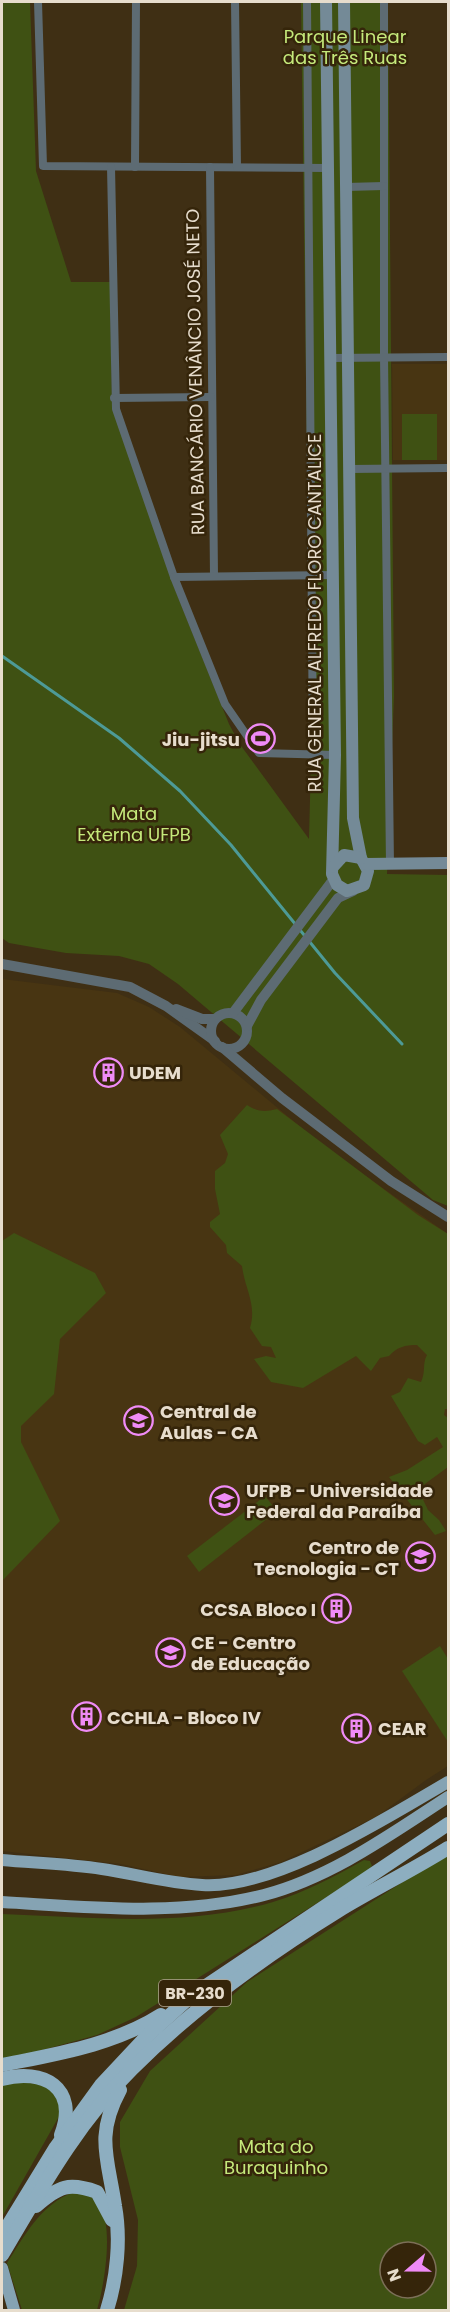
<svg xmlns="http://www.w3.org/2000/svg" width="450" height="2312" font-family="Poppins,sans-serif">
	<style>
		.built { fill: #483512 }
		.green { fill: #3f5113; fill-rule: evenodd }
		.lines { fill: none; stroke-linecap: round; stroke-linejoin: round }
		.stream { stroke: #4d9a97; stroke-width: 3 }
		.minor { stroke: #5d6b73; stroke-width: 8 }
		.tertiary { stroke: #5d6b73; stroke-width: 10 }
		.secondary { stroke: #748a97; stroke-width: 12 }
		.primary { stroke: #85a3b3; stroke-width: 12 }
		.trunk { stroke: #8daec0; stroke-width: 14 }
		.labels { text-anchor: middle; dominant-baseline: central; stroke-width: 5; stroke-linejoin: round; paint-order: stroke }
		.shield { fill: #35250a; stroke: #b2a692; stroke-width: 1.5 }
		.shield-label { font-size: 16px; font-weight: bold; fill: #e7ddcd }
		.park-label { font-size: 18px; fill: #c5e97b; stroke: #35250a }
		.street-label { font-size: 18px; fill: #e7ddcd; stroke: #35250a }
		.poi-label { font-size: 18px; font-weight: bold; fill: #e7ddcd; stroke: #35250a; text-anchor: start }
	</style>
	<rect width="100%" height="100%" fill="#3f2f14"/>
	<g class="built">
		<path d="M392,364H448V460H393Z"/>
		<path d="M2,979L117,993L149,1007L180,1027L326,1148L448,1234V1766L426,1780L376,1817L281,1862L236,1875L179,1877L121,1864L2,1851Z"/>
	</g>
	<g class="green">
		<path d="M2,2H30L36,171L71,282H110L112,403L176,592L229,724L239,743L309,839L311,761L301,2H388L394,696L387,874L448,875V1206L433,1200L178,984L149,964L119,956L66,953L9,943L2,938Z"/>
		<rect x="402" y="414" width="35" height="46"/>
		<path d="M247,1105C258,1112 265,1112 277,1109L418,1215L448,1234V1409H445L444,1415L448,1418V1467L418,1489L428,1510L439,1520L446,1531L435,1535L389,1477L407,1470L443,1447L437,1437L425,1445L418,1441L391,1396L400,1392L408,1378L421,1382C426,1372 422,1364 427,1355L417,1345C405,1345 397,1347 389,1356L380,1358L371,1371L356,1356L303,1388L271,1382L254,1359L266,1356L276,1358L271,1347L262,1346L250,1328C257,1304 245,1290 242,1266L227,1253L226,1245L210,1227V1222L220,1214L215,1189V1171L225,1163L228,1154L220,1135Z"/>
		<path d="M14,1233L95,1273L106,1293L60,1339L54,1394L21,1426V1442L60,1521L2,1581V1241Z"/>
		<path d="M265,1496L277,1511L199,1572L187,1556Z"/>
		<path d="M440,1646L448,1659V1742L402,1671Z"/>
		<path d="M448,1853V2310H124L137,2266L138,2220L120,2147V2122L150,2071L247,1982ZM390,2252H426V2288H390Z"/>
		<path d="M364,1860L370,1861L372,1866L363,1874L136,2017L97,2035L2,2061V1914C92,1917 185,1928 273,1902C306,1892 335,1876 364,1860Z"/>
		<path d="M10,2080L49,2086L60,2102L61,2113L2,2217V2083Z"/>
		<path d="M74,2192C83,2193 89,2194 96,2200C116,2220 104,2286 97,2310H22L7,2263C25,2235 41,2204 74,2192Z"/>
	</g>
	<g class="lines">
		<path class="stream" d="M2,656L119,738L180,791L231,845L335,973L402,1044"/>
		<g class="minor">
			<path d="M38,2L43,166L328,168"/>
			<path d="M235,2L237,167"/>
			<path d="M307,2L313,755"/>
			<path d="M384,2V357L390,865"/>
			<path d="M111,167L116,409L174,577L225,704L259,753L335,755"/>
			<path d="M135,167L136,2"/>
			<path d="M210,167L214,576"/>
			<path d="M346,187L384,186"/>
			<path d="M330,358L448,357"/>
			<path d="M114,398L211,397"/>
			<path d="M350,469L448,468"/>
			<path d="M174,577L333,575"/>
		</g>
		<g class="tertiary">
			<path d="M2,964L130,987L166,1006L215,1041"/>
			<path d="M176,1009L202,1019H215"/>
			<circle cx="229" cy="1031" r="18"/>
			<path d="M233,1013L333,880"/>
			<path d="M247,1026L261,1000L338,898L353,891"/>
			<path d="M222,1047L282,1098L391,1181L448,1217"/>
		</g>
		<g class="secondary">
			<path d="M326,2L335,755L332,874L337,885L347,891L364,885L368,871L361,858L353,818L344,2"/>
			<path d="M366,864L448,863"/>
			<path d="M333,867L344,855L361,858"/>
		</g>
		<g class="primary">
			<path d="M2,1860C35,1863 69,1864 102,1869C135,1874 168,1883 202,1885C274,1890 386,1818 448,1782"/>
			<path d="M2,1902C89,1907 178,1917 264,1895C332,1877 391,1834 448,1797"/>
			<path d="M2,2268L14,2310"/>
		</g>
		<g class="trunk">
			<path d="M2,2065C56,2054 114,2045 161,2015"/>
			<path d="M2,2079C43,2068 79,2087 61,2135"/>
			<path d="M36,2206C59,2186 69,2182 97,2192L112,2220"/>
			<path d="M2,2235L56,2147L101,2085L145,2038L191,1996L448,1824"/>
			<path d="M2,2255C40,2191 78,2122 132,2069C193,2008 265,1956 338,1911C374,1889 413,1870 448,1848"/>
			<path d="M107,2310C117,2278 121,2239 115,2206C108,2158 95,2136 120,2090"/>
		</g>
	</g>
	<defs>
		<symbol id="stadium-ring" viewBox="-11 -11 22 22"><circle r="9.5" fill="#35250a" stroke="#ef8bf6" stroke-width="1.5"/><path d="M0-5a6.5 5 0 1 0 0 10a6.5 5 0 1 0 0-10ZM-3.5-1.8h7v3.6h-7Z" fill="#ef8bf6"/></symbol>
		<symbol id="building-ring" viewBox="-11 -11 22 22"><circle r="9.5" fill="#35250a" stroke="#ef8bf6" stroke-width="1.5"/><path d="M-4-6H4V6H1V3H-1V6H-4ZM-2.5-4.3h1.7v1.8h-1.7ZM.8-4.3h1.7v1.8H.8ZM-2.5-1h1.7V.8h-1.7ZM.8-1h1.7V.8H.8Z" fill="#ef8bf6"/></symbol>
		<symbol id="university-ring" viewBox="-11 -11 22 22"><circle r="9.5" fill="#35250a" stroke="#ef8bf6" stroke-width="1.5"/><path d="M0-5L7-2L0 1L-7-2ZM-4 1L0 2.5L4 1V4Q0 6-4 4Z" fill="#ef8bf6"/></symbol>
	</defs>
	<g fill-rule="evenodd">
		<use href="#stadium-ring" x="244" y="722" width="33" height="33"/>
		<use href="#building-ring" x="92" y="1056" width="33" height="33"/>
		<use href="#university-ring" x="122" y="1404" width="33" height="33"/>
		<use href="#university-ring" x="208" y="1484" width="33" height="33"/>
		<use href="#university-ring" x="404" y="1540" width="33" height="33"/>
		<use href="#building-ring" x="320" y="1592" width="33" height="33"/>
		<use href="#university-ring" x="154" y="1636" width="33" height="33"/>
		<use href="#building-ring" x="70" y="1700" width="33" height="33"/>
		<use href="#building-ring" x="340" y="1712" width="33" height="33"/>
	</g>
	<g class="labels">
		<rect class="shield" x="159" y="1980" width="72" height="26" rx="4.5"/>
		<g class="shield-label">
			<text x="195" y="1993">BR-230</text>
		</g>
		<g class="park-label">
			<text x="345" y="36">Parque Linear<tspan x="345" dy="21">das Três Ruas</tspan></text>
			<text x="134" y="813">Mata<tspan x="134" dy="21">Externa UFPB</tspan></text>
			<text x="276" y="2146">Mata do<tspan x="276" dy="21">Buraquinho</tspan></text>
		</g>
		<g class="street-label">
			<text transform="translate(195 372) rotate(-91)">RUA BANCÁRIO VENÂNCIO JOSÉ NETO</text>
			<text transform="translate(314 613) rotate(-90)">RUA GENERAL ALFREDO FLORO CANTALICE</text>
		</g>
		<g class="poi-label">
			<text x="240" y="739" text-anchor="end">Jiu-jitsu</text>
			<text x="129" y="1072">UDEM</text>
			<text x="160" y="1411">Central de<tspan x="160" dy="21">Aulas - CA</tspan></text>
			<text x="246" y="1490">UFPB - Universidade<tspan x="246" dy="21">Federal da Paraíba</tspan></text>
			<text x="399" y="1547" text-anchor="end">Centro de<tspan x="399" dy="21">Tecnologia - CT</tspan></text>
			<text x="316" y="1609" text-anchor="end">CCSA Bloco I</text>
			<text x="191" y="1642">CE - Centro<tspan x="191" dy="21">de Educação</tspan></text>
			<text x="107" y="1717">CCHLA - Bloco IV</text>
			<text x="378" y="1728">CEAR</text>
		</g>
	</g>
	<rect width="450" height="2312" fill="none" stroke="#e7ddcd" stroke-width="6"/>
	<g transform="translate(408 2270) rotate(250)"><circle r="28" fill="#35250a" stroke="#7c6f58" stroke-width="1.5"/>
	<path d="M0-4.5L10 22L0 15L-10 22Z" fill="#ef8bf6"/>
	<text y="-9" font-size="16" font-weight="bold" text-anchor="middle" fill="#e7ddcd">N</text>
	</g>
</svg>
